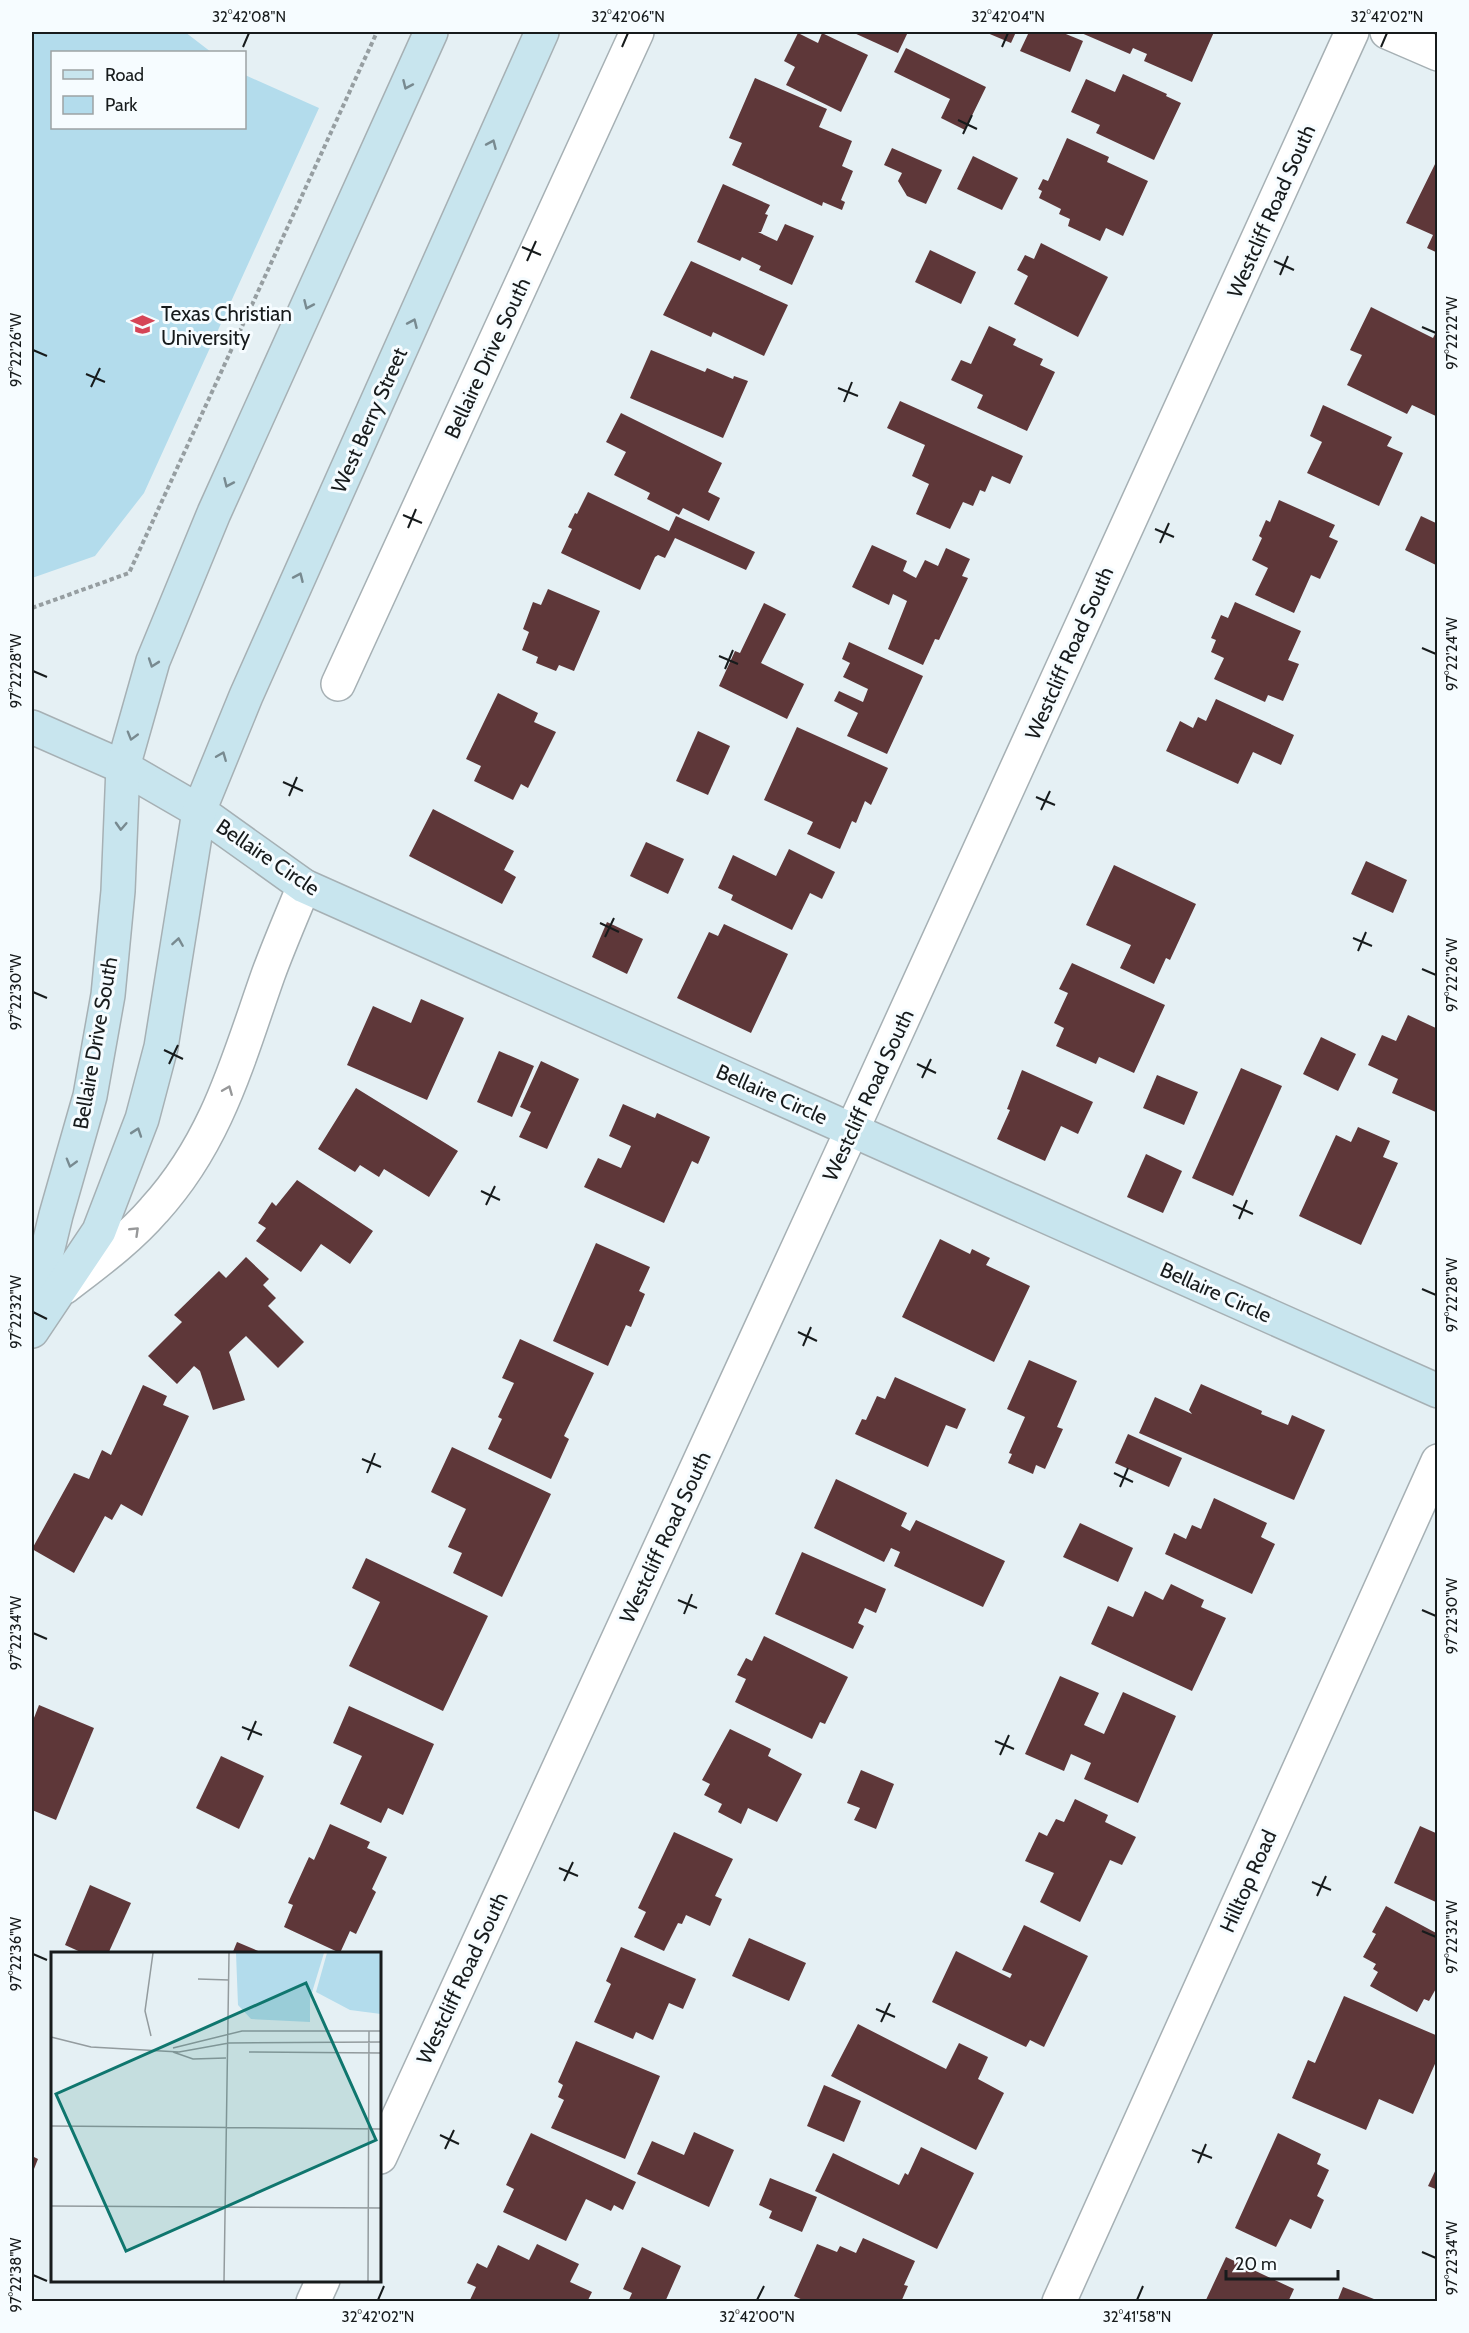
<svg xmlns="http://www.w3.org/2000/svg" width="1469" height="2333" font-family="Cabin,sans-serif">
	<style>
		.green { fill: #b3dcec }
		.building { fill: #5e3739 }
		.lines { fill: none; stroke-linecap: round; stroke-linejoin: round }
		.street-casing { stroke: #a6b0b4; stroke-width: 36 }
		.secondary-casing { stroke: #a6b0b4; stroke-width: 36 }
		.path { stroke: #969ea1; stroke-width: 4; stroke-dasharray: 4.5 3; stroke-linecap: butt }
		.street { stroke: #fff; stroke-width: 33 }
		.secondary { stroke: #c8e5ee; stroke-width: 33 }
		.oneway { stroke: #788a90 }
		.oneway2 { stroke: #979899 }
		.ticks { fill: none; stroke: #171b1c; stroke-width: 2 }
		.labels { text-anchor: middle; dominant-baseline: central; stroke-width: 6; stroke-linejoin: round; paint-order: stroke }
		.street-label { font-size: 21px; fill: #171b1c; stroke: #f6fcff }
		.poi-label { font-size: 21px; fill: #171b1c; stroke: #f6fcff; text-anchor: start }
		.inset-road { fill: none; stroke: #939b9e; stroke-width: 1.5 }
		.view { fill: #0f766e; fill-opacity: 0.15; stroke: #0f766e; stroke-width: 3 }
		.inset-edge { fill: none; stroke: #171b1c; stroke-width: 3 }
		.neatline { fill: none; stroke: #171b1c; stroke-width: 2 }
		.ticks-label { font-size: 15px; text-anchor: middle; fill: #171b1c }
	</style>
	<rect width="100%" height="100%" fill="#e5f0f4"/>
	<path class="green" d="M32,32H185L211,52H52V128H244L245,75L319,108L144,493L95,556L32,578Z"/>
	<g class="building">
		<path d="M852,32H908L898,53Z"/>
		<path d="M985,32H1016L1011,43Z"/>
		<path d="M1029,32H1061L1083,41L1070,72L1020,51Z"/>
		<path d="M1079,32H1214L1192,82L1144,61L1147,54L1133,48L1130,54Z"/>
		<path d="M798,33L818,43L822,33L868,55L841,112L786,85L795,67L784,61Z"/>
		<path d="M906,48L986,87L965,130L941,118L950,99L894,72Z"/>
		<path d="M1123,74L1167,94L1166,96L1181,103L1154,160L1096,133L1100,125L1071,112L1086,79L1115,92Z"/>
		<path d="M755,78L827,109L819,127L852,141L842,166L853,171L841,200L845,202L842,210L823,202L822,206L732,165L742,143L729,138Z"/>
		<path d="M1067,138L1109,157L1107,162L1148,181L1123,236L1106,228L1100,241L1068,226L1070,219L1059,214L1061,209L1039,198L1042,191L1038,189L1043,179L1048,181Z"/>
		<path d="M892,148L942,170L926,204L907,196L898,181L902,173L884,165Z"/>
		<path d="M973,156L1018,178L1002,210L957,189Z"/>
		<path d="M1438,158V253L1427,248L1433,235L1406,223Z"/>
		<path d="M723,184L770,205L765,214L768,215L761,232H758L777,241L785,224L814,236L792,285L759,270L761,266L742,257L740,261L697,242Z"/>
		<path d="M1041,243L1108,277L1078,337L1014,304L1028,276L1017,270L1025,255L1034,259Z"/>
		<path d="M930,250L976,272L961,304L915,282Z"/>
		<path d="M691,261L788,305L764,356L713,332L711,337L663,315Z"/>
		<path d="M1371,307L1433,338L1435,334L1438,335V417L1412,405L1407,414L1347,385L1362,355L1350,350Z"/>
		<path d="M989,326L1016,339L1013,345L1043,359L1040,365L1055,372L1027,431L977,408L983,395L951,380L961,360L971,364Z"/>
		<path d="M651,350L705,372L707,368L733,379L734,376L748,381L723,438L630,398Z"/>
		<path d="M900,401L1023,456L1010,484L992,476L985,492L980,490L973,506L963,502L950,529L916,514L929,484L912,476L925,445L887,428Z"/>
		<path d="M1323,405L1392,437L1387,446L1403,453L1379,506L1307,473L1322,442L1310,436Z"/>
		<path d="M621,413L722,463L708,492L720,498L709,521L683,508L679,515L647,499L650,493L614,475L626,452L606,442Z"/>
		<path d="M588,492L669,531L676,516L755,552L746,570L675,538L665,558L658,555L655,557L640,590L561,553L572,529L568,527L575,513L577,514Z"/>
		<path d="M1279,500L1335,525L1329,537L1338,541L1320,579L1311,575L1294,613L1255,595L1268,568L1252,560L1262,538L1259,536L1266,520L1270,522Z"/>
		<path d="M1421,516L1438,524V566L1405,550Z"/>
		<path d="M872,545L907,561L903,571L916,578L925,560L938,566L946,548L970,559L962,576L968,578L939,640L935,639L923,665L888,649L907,601L893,594L889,605L852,587Z"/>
		<path d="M548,589L600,611L574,671L559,665L556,671L536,663L538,657L522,650L529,632L523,629L533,602L541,605Z"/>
		<path d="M1235,602L1301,631L1288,660L1299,664L1283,701L1268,695L1265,702L1214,679L1224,658L1211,652L1216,640L1211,638L1221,615L1228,618Z"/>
		<path d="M764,603L786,614L761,663L804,684L787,719L719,686L735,651L740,653Z"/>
		<path d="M849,642L923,676L887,754L847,736L858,713L834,701L839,691L863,702L868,689L843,677L850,663L842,659Z"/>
		<path d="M498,693L538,713L534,722L556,732L528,788L521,784L513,800L474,781L481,766L466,759Z"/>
		<path d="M1216,699L1294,735L1281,765L1253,752L1238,784L1166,751L1180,721L1193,728L1198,717L1206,721Z"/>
		<path d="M797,727L888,768L871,805L865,801L856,823L852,821L840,849L807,834L813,822L764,800Z"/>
		<path d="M698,731L730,746L708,795L676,781Z"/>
		<path d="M433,809L514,851L504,870L516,877L502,904L409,856Z"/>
		<path d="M646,842L684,859L668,894L630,876Z"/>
		<path d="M789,849L835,872L822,899L810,893L792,930L731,900L733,895L718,888L733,855L776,876Z"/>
		<path d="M1366,861L1407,880L1393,913L1351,894Z"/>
		<path d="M1114,865L1196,904L1170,960L1166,958L1154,984L1120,968L1131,945L1086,925Z"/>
		<path d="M607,922L643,939L627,974L592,957Z"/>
		<path d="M724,924L788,954L751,1033L677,998L709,932L718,936Z"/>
		<path d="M1072,963L1165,1005L1134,1073L1099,1057L1096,1064L1056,1046L1064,1028L1054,1023L1068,993L1059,989Z"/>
		<path d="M421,999L464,1018L427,1100L347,1065L373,1006L411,1023Z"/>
		<path d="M1408,1015L1438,1029V1113L1392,1093L1398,1079L1368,1065L1382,1035L1396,1041Z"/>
		<path d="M1321,1037L1356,1054L1338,1091L1303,1074Z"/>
		<path d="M499,1051L534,1066L512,1117L477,1102Z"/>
		<path d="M541,1061L579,1079L547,1149L519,1137L531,1112L520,1107Z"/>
		<path d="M1241,1068L1282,1086L1233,1196L1192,1178Z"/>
		<path d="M1022,1070L1093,1102L1078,1134L1061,1126L1045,1161L997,1139L1010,1110L1007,1109Z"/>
		<path d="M1157,1075L1198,1092L1184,1125L1143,1108Z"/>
		<path d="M356,1088L458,1151L429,1197L384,1169L379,1177L360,1165L355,1172L318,1149Z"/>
		<path d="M623,1104L655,1118L657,1113L710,1137L698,1164L692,1161L664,1223L584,1187L598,1158L621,1168L631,1146L609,1136Z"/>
		<path d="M1358,1127L1390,1141L1383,1157L1398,1163L1361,1245L1299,1216L1336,1135L1351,1142Z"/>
		<path d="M1146,1154L1182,1171L1163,1213L1127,1197Z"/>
		<path d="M297,1180L373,1231L350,1264L321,1244L301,1272L256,1241L266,1228L258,1223L272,1202L276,1206Z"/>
		<path d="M940,1239L970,1254L972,1249L990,1258L986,1265L1030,1286L994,1362L902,1317Z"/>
		<path d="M596,1243L650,1267L639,1291L645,1294L631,1327L626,1325L608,1366L553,1341Z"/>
		<path d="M246,1257L269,1279L263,1285L276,1298L268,1306L304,1342L278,1368L246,1336L229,1352L245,1400L213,1410L200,1371L194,1366L177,1384L148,1356L182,1322L174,1315L219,1271L226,1278Z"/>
		<path d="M520,1339L594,1373L564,1436L569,1439L551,1479L488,1449L502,1419L498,1417L514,1383L502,1378Z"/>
		<path d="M1029,1360L1077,1381L1057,1427L1063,1429L1045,1469L1036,1465L1033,1474L1008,1463L1012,1454L1009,1453L1025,1417L1007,1409Z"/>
		<path d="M895,1377L966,1409L957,1429L946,1425L928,1467L855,1434L862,1419L866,1420L877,1396L885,1399Z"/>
		<path d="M1201,1384L1262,1411L1261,1414L1288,1425L1292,1415L1325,1430L1294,1500L1139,1433L1155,1397L1192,1414L1189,1410Z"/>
		<path d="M143,1385L167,1396L163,1405L189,1416L142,1516L121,1504L112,1520L105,1516L74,1573L32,1549L74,1473L89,1479L102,1450L111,1455Z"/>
		<path d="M1128,1434L1182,1458L1169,1487L1115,1463Z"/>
		<path d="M452,1447L551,1494L502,1597L453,1573L462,1553L448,1547L466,1509L431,1492Z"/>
		<path d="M836,1479L907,1513L901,1526L910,1531L916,1520L1005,1561L983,1607L894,1566L900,1552L891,1548L884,1562L814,1528Z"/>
		<path d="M1214,1498L1267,1523L1261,1537L1275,1544L1252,1594L1165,1554L1174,1533L1186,1539L1192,1525L1201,1529Z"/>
		<path d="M1080,1523L1133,1548L1118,1582L1063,1557Z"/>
		<path d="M802,1552L886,1589L876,1613L865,1608L858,1623L864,1626L853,1649L775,1614Z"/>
		<path d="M366,1558L488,1616L443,1711L349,1666L380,1602L352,1588Z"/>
		<path d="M1171,1584L1204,1600L1201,1607L1226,1618L1192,1691L1091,1644L1108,1606L1133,1617L1145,1591L1163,1600Z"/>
		<path d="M764,1636L848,1677L825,1724L820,1722L812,1739L735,1702L746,1679L737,1675L746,1658L752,1661Z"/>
		<path d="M1060,1676L1099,1693L1084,1725L1104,1734L1123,1692L1176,1716L1138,1803L1084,1779L1091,1763L1071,1754L1064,1771L1025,1754Z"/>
		<path d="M39,1705L94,1728L56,1820L32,1810V1723Z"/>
		<path d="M349,1706L434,1744L403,1815L388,1808L381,1823L340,1804L362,1756L333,1743Z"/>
		<path d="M730,1729L771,1749L768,1756L802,1774L777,1822L748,1808L741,1824L718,1812L722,1804L704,1795L710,1784L702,1780Z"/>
		<path d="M221,1756L264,1776L239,1829L196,1808Z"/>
		<path d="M861,1770L894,1784L876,1829L854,1820L860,1808L847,1803Z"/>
		<path d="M1075,1799L1108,1815L1105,1822L1136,1837L1122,1865L1110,1860L1080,1922L1040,1902L1054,1873L1025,1861L1039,1832L1047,1836L1056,1819L1064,1822Z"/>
		<path d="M330,1824L370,1842L367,1848L387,1857L372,1889L376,1892L356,1934L350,1931L340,1953L284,1927L293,1905L288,1903L309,1857L314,1860Z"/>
		<path d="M1420,1826L1438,1834V1903L1394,1883Z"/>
		<path d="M674,1832L733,1859L715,1896L722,1899L710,1926L686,1915L682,1924L678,1923L664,1951L634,1937L646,1912L638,1908Z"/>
		<path d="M90,1885L131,1903L108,1954H85L65,1945Z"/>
		<path d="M1386,1906L1438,1934V1964L1435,1969L1438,1971V1985L1429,2001L1424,1999L1417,2012L1370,1986L1378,1972L1373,1969L1376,1964L1363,1957L1376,1934L1372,1932Z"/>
		<path d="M1024,1925L1088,1956L1044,2047L1030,2040L1026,2047L932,2002L956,1951L1010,1978L1012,1974L1002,1970Z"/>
		<path d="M749,1938L806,1963L789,2001L732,1976Z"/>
		<path d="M237,1942L263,1953V1954H232Z"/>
		<path d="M621,1947L696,1979L683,2009L669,2003L653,2040L636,2032L633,2039L594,2022L611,1984L606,1981Z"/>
		<path d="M1344,1996L1438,2036V2057L1413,2114L1379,2099L1366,2130L1292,2098L1308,2060L1315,2063Z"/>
		<path d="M858,2024L946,2069L959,2043L988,2057L978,2079L1004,2093L976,2150L831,2076Z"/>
		<path d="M576,2041L660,2076L625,2159L551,2128L564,2100L558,2097L563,2085L558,2082Z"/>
		<path d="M824,2085L861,2101L844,2142L807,2126Z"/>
		<path d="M694,2132L734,2150L709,2207L637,2174L652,2141L684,2155Z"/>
		<path d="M531,2133L636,2182L623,2210L614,2205L611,2211L586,2199L566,2241L503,2212L514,2189L506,2185Z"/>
		<path d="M1278,2133L1321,2154L1317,2164L1329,2170L1317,2196L1324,2200L1311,2229L1290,2219L1276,2247L1235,2228Z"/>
		<path d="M921,2147L974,2173L937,2249L815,2191L833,2153L899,2185L905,2173L908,2175Z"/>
		<path d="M32,2156L38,2159L32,2174Z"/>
		<path d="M1438,2165V2190L1428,2186Z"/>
		<path d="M770,2178L817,2197L802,2232L769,2218L772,2211L759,2205Z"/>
		<path d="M863,2238L915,2261L904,2285L908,2286L901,2302H807L794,2296L817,2244L837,2252L840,2246L856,2253Z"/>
		<path d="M537,2244L579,2264L570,2282L592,2292L587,2302H469L476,2287L467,2283L477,2263L487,2268L498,2245L529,2260Z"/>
		<path d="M642,2247L681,2266L665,2302H628L632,2293L623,2289Z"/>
		<path d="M1226,2257L1294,2289L1288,2302H1205Z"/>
		<path d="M1343,2287L1379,2301V2302H1337Z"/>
	</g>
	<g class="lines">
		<defs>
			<g id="street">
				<path d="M1387,32L1438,54"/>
				<path d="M338,684L637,32"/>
				<path d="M65,1287C96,1263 128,1240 154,1210C217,1141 238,1060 268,975C279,945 292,915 304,886"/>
				<path d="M380,2157L852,1130L1352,32"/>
				<path d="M313,2302L323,2280"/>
				<path d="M1059,2302L1438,1461"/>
			</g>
			<g id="secondary">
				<path d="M32,727L123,767L199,811L304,886L1438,1391"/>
				<path d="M32,1314L56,1215L90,1096L108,995L118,891L123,767L153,661L214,513L431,32"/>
				<path d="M32,1331L99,1231L142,1119L161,1047L199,811L246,696L542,32"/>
			</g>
		</defs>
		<use href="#street" class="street-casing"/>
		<use href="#secondary" class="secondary-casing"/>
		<path class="path" d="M32,608L129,573L377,32"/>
		<use href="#street" class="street"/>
		<use href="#secondary" class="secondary"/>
	</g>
	<defs><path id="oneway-chevron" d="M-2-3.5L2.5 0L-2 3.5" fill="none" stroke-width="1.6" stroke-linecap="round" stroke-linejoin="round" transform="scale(1.5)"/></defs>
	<g class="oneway">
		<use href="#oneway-chevron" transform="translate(407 85) rotate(114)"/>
		<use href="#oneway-chevron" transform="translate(492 144) rotate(-66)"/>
		<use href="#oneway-chevron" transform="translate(308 305) rotate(114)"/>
		<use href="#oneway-chevron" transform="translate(413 323) rotate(-66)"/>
		<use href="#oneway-chevron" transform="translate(228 483) rotate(114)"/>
		<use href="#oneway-chevron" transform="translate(299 577) rotate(-66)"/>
		<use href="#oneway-chevron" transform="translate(153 663) rotate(109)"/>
		<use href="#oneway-chevron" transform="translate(132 736) rotate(106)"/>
		<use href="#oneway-chevron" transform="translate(222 756) rotate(-68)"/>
		<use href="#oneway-chevron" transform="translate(121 826) rotate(93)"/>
		<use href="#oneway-chevron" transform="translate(178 942) rotate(-81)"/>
		<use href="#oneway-chevron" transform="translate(137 1132) rotate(-71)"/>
		<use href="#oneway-chevron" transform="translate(71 1163) rotate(106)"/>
	</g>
	<g class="oneway2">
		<use href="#oneway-chevron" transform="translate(228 1090) rotate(-68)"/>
		<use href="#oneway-chevron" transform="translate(135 1231) rotate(-44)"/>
	</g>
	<path class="ticks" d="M243,47L249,33M622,47L628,33M1002,47L1008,33M1381,47L1387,33M958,120L977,129M963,134L972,115M522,247L541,255M527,261L536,241M1274,261L1294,270M1280,275L1288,256M1422,327L1436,333M33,350L47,356M86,374L105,382M91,387L100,368M838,388L858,396M844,402L852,382M403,515L422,523M408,528L416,509M1155,529L1174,537M1160,543L1169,523M1422,648L1436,654M719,656L738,664M725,669L733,650M33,671L47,677M283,782L303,791M289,796L297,777M1036,797L1055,805M1041,810L1050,791M600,923L619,932M605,937L614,918M1353,938L1372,946M1358,951L1366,932M1422,969L1436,975M33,992L47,998M164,1050L183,1059M169,1064L178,1045M917,1064L936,1073M922,1078L931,1059M481,1191L500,1200M486,1205L495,1186M1233,1205L1253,1214M1239,1219L1247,1200M1422,1289L1436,1295M33,1312L47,1319M798,1332L817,1341M803,1346L811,1327M362,1459L381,1467M367,1473L375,1453M1114,1473L1133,1482M1120,1487L1128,1468M678,1600L697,1608M1422,1610L1436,1616M684,1614L692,1594M33,1633L47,1639M242,1727L262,1735M248,1740L256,1721M995,1741L1014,1749M1000,1755L1009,1735M559,1868L578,1876M564,1881L573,1862M1312,1882L1331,1890M1317,1896L1326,1876M1422,1931L1436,1937M33,1954L47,1960M876,2009L895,2017M881,2022L890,2003M440,2135L459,2144M445,2149L454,2130M1192,2150L1212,2158M1198,2163L1206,2144M1422,2252L1436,2258M33,2275L47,2281M378,2300L384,2286M757,2300L764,2286M1137,2300L1143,2286"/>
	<defs>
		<symbol id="university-bare" viewBox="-9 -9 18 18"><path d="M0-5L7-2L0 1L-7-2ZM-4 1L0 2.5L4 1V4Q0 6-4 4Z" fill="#d54557" stroke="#f6fcff" stroke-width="2.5" paint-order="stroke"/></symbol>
	</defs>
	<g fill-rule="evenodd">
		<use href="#university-bare" x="126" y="308" width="33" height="33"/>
	</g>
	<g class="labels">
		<g class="street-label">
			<text transform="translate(1271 211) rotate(-66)">Westcliff Road South</text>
			<text transform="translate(487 358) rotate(-65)">Bellaire Drive South</text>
			<text transform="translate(369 420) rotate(-66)">West Berry Street</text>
			<text transform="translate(1069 653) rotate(-66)">Westcliff Road South</text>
			<text transform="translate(268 857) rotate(34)">Bellaire Circle</text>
			<text transform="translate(95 1043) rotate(-80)">Bellaire Drive South</text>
			<text transform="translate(772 1094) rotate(24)">Bellaire Circle</text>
			<text transform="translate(868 1095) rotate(-65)">Westcliff Road South</text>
			<text transform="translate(1216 1292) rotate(24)">Bellaire Circle</text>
			<text transform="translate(665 1537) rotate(-65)">Westcliff Road South</text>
			<text transform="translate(1248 1881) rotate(-66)">Hilltop Road</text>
			<text transform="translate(462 1978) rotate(-65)">Westcliff Road South</text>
		</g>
		<g class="poi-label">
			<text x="161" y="313">Texas Christian<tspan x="161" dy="24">University</tspan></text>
		</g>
	</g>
	<g transform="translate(51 1952)">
		<rect width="330" height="330" fill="#e5f0f4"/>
		<path d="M185,1H273L259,47V70L200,67L187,53ZM276,1H330V62L299,58L265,40Z" fill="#b3dcec"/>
		<path class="inset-road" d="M147,27L178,28M100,84L94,59L102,1M0,85L40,95L128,100L178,91L330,90M122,96L191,79H330M122,100L142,107L175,106M198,100L330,101M0,174L330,177M0,254L330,256M173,329L178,1M317,329L318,79"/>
		<path class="view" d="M255,31L325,188L75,299L5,142Z"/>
		<rect width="330" height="330" class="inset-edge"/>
	</g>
	<rect width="1469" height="2333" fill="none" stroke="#f6fcff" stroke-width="66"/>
	<rect x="51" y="51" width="195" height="78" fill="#f6fcff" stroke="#9da2a4" stroke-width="1.5"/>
	<rect x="63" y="70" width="30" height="9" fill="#c8e5ee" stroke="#9da2a4" stroke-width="1.5"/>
	<text x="105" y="81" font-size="18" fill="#171b1c">Road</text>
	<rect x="63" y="96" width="30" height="18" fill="#b3dcec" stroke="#9da2a4" stroke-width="1.5"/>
	<text x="105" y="111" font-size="18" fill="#171b1c">Park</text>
	<path d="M1226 2270v9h112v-9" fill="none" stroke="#171b1c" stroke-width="3"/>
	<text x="1235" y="2270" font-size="18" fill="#171b1c" stroke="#f6fcff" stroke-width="4.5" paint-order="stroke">20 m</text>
	<rect x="33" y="33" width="1403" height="2267" class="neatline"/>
	<g class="ticks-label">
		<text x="249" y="22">32°42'08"N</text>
		<text x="628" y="22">32°42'06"N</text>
		<text x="1008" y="22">32°42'04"N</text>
		<text x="1387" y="22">32°42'02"N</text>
		<text transform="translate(1452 333) rotate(-90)" y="5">97°22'22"W</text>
		<text transform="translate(16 350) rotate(-90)" y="5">97°22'26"W</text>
		<text transform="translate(1452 654) rotate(-90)" y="5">97°22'24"W</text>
		<text transform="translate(16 671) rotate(-90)" y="5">97°22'28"W</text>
		<text transform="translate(1452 975) rotate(-90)" y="5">97°22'26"W</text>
		<text transform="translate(16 992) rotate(-90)" y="5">97°22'30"W</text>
		<text transform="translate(1452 1295) rotate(-90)" y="5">97°22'28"W</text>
		<text transform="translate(16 1312) rotate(-90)" y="5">97°22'32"W</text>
		<text transform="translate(1452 1616) rotate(-90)" y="5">97°22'30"W</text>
		<text transform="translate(16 1633) rotate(-90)" y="5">97°22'34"W</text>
		<text transform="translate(1452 1937) rotate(-90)" y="5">97°22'32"W</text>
		<text transform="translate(16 1954) rotate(-90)" y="5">97°22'36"W</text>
		<text transform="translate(1452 2258) rotate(-90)" y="5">97°22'34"W</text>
		<text transform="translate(16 2275) rotate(-90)" y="5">97°22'38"W</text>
		<text x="378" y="2322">32°42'02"N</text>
		<text x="757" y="2322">32°42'00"N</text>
		<text x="1137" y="2322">32°41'58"N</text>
	</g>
</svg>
